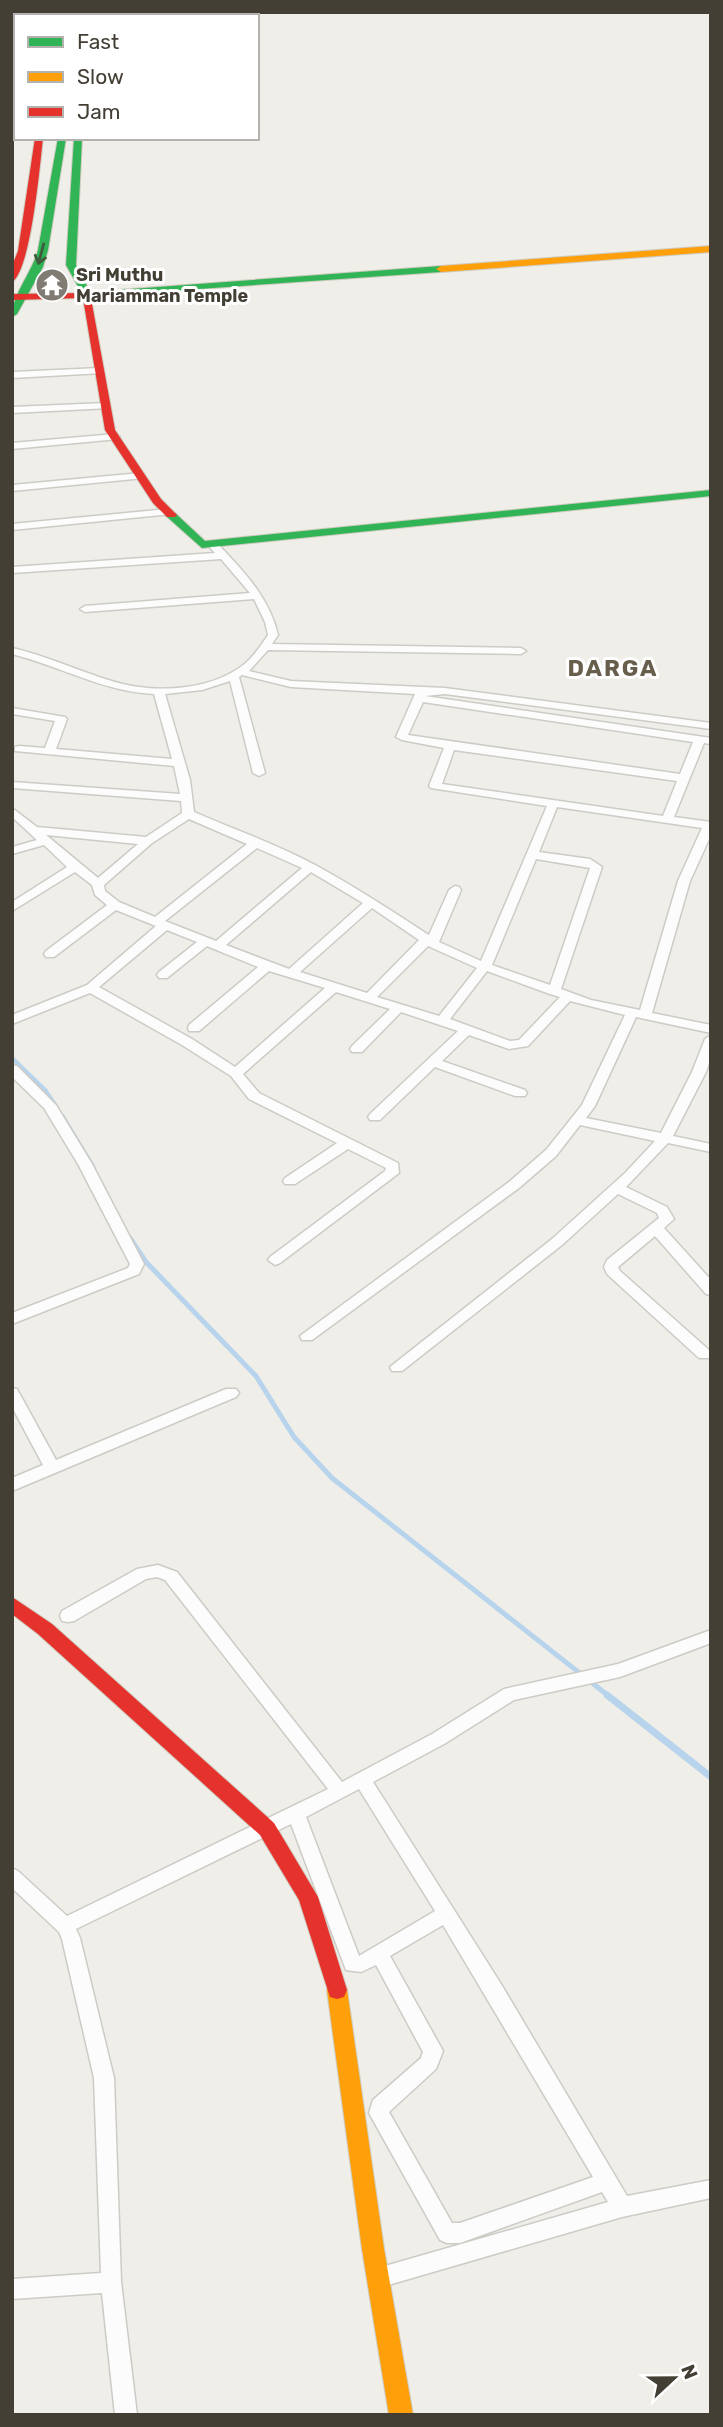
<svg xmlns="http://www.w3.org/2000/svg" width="723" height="2427" font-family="Rubik,sans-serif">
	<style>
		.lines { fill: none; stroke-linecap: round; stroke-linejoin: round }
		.stream-far2 { stroke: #b8d4ed; stroke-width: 4.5 }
		.stream-far1 { stroke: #b8d4ed; stroke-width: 5 }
		.stream { stroke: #b8d4ed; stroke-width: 7 }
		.street-casing { stroke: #cdcbc6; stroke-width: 3 }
		.fast-casing { stroke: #cecbbf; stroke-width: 2 }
		.slow-casing { stroke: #cecbbf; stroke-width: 2 }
		.jam-casing { stroke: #cecbbf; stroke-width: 2 }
		.street { fill: #fdfcfc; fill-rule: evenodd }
		.fast { fill: #30b455; fill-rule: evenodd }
		.slow { fill: #ff9f0a; fill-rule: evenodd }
		.jam { fill: #e5322d; fill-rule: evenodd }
		.oneway { stroke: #3f5c3d }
		.labels { text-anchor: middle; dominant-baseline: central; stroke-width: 6; stroke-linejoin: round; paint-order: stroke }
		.far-poi-label { font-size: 18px; font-weight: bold; fill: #443f35; stroke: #fff; text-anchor: start }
		.far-district-label { font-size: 23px; font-weight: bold; letter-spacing: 2px; fill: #675e4c; stroke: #fff }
	</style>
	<rect width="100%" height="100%" fill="#efeee8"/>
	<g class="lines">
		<path class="stream-far2" d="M12,1058L45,1090L57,1108"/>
		<g class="stream-far1">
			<path d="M62,1116L93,1167"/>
			<path d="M130,1238L146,1262L256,1376L294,1437L332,1478L610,1697"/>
		</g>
		<path class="stream" d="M607,1695L711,1777"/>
		<defs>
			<g id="street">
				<path d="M94,12H100L99,16H93Z"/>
				<rect x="12" y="30" width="4" height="4"/>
				<path d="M100,368L103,369V373L12,378V372Z"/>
				<path d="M106,403L109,404V408L12,413V407Z"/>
				<path d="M115,434L120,437L118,439L12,449V443Z"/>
				<path d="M141,473L144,474V478L12,491V485Z"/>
				<path d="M168,509L173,512L171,514L12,530V524Z"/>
				<path d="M212,541L216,542C242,570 269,596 278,635L272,644L521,648L526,651L521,654L268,650L249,671L291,681L445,688L711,723V729L445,694L425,696L711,738V744L704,743L674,817L711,822V835L690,881L652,1013L711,1025V1033L636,1017L595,1106L586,1118L661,1133L692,1072L705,1039L711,1035V1058L706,1072L673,1136L711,1144V1152L668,1143L626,1187L667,1207L674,1219L664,1228L711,1280V1295L706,1294L655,1236L618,1267L620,1271L709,1350V1358H699L607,1274L604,1267L607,1260L659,1218L657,1213L618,1194L562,1245L402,1371H392L390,1367L552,1239L625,1173L655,1141L580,1125L556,1156L519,1188L312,1340H302L300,1336L509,1182L546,1150L582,1105L625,1015L570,1001L528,1046L509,1049L469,1035L442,1061L525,1090L527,1093L525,1096H515L435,1067L380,1120H370L368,1117L370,1114L458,1031L401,1012L362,1052H352L350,1049L352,1046L390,1009L336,992L243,1074L259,1093L398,1163L399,1173L280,1263L275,1265L268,1260L270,1257L385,1171L386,1168L348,1149L295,1184H285L283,1181L285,1178L337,1143L249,1099L231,1076L182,1045L90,993L12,1024V1015L87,985L156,926L116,910L54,957H46L44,954L46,951L107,905L95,895L92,885L75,872L12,911V902L67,867L44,845L12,854V847L37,840L12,817V808L37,827L146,837L182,813L181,801L12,788V782L180,794L174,766L15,751V747L19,746L45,748L55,721L12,714V708L65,717L67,719L56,749L172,759L154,694C104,692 60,666 12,654V648C48,656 80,672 115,682C155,694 215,691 248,661C256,653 262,644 268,635L265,622L254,599L85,612L80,609L85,606L250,593L221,559L12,573V567L215,553L207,544ZM242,675L291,687L415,694L396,737L402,740L444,748L429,786L431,788L547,806L481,961L439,942L461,890L459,887L455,886L449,890L429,935L427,934C391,910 355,887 317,866C277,844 235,830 194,812L190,780L165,694L202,690L230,681L253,773L259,776L265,773L239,677ZM423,702L693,742L680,774L408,735ZM454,750L677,781L663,816L442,784ZM557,807L702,828L678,881L640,1010L591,1000L561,989L602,867L590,859L539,852ZM189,819L247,844L155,917L119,902L105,891L104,885L152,843ZM46,835L138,844L98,878ZM257,848L302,868L216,941L165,921ZM536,859L590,868L550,985L492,965ZM311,872L363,903L289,969L226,945ZM372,908L419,940L367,993L300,972ZM167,930L197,942L159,972L157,975L159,978H167L207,946L258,967L189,1025L188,1028L189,1031H199L269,971L325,988L235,1067L192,1039L99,987ZM428,946L477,968L439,1016L377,997ZM487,971L550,994L560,997L519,1040L510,1041L450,1019Z"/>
				<path d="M12,1065L17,1066L56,1105L92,1164L144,1264L139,1274L12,1324V1313L128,1268L130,1264L78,1164L44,1108L12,1077Z"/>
				<path d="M12,1388L17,1389L56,1460L226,1389H236L239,1393L236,1397L12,1491V1478L43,1465L12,1407Z"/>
				<path d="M158,1565L177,1572L342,1782L432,1734L504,1689L618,1664L711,1630V1643L620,1677L514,1700L444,1744L373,1782L501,1984L627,2196L711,2180V2198L622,2217L378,2288L371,2285L368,2278L371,2271L378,2268L608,2202L602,2192L460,2243H447L440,2240L369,2113L373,2100L421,2058L423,2052L376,1965L361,1972L346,1970L291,1824L76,1929L80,1938L114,2078L121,2282L137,2415H115L102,2293L12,2299V2279L101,2273L94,2078L62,1939L59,1932L12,1888V1868L18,1871L67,1916L328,1789L165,1580L157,1577L146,1579L74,1621L68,1622L62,1621L60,1616L62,1611L137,1569ZM359,1789L435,1911L359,1956L306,1817ZM443,1925L593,2177L460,2223H452L389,2112L436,2069L443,2051L390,1956Z"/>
			</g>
			<g id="fast">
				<path d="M58,138H66L48,250L43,267L17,314L12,317C12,294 32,273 38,250Z"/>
				<path d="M74,138H82L76,265L90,292L441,266L446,269L441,272L84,297L66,265Z"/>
				<path d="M711,490V496L202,548L165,515L175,513L205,541Z"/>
			</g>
			<g id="slow">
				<path d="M28,12H36L35,16H27Z"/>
				<rect x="40" y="12" width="8" height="4"/>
				<path d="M16,97V122L12,123V98Z"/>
				<path d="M711,246V252L441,272L436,269L441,266Z"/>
				<path d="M337,1981L344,1983L347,1990L384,2249L413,2415H389L362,2249L327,1990L330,1983Z"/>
			</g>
			<g id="jam">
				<rect x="71" y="12" width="8" height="4"/>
				<path d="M35,138H43C40,164 31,270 12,282V266L18,251Z"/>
				<path d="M90,293L115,430L161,499L177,515L175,517H167L153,503L105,430L83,298L12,300V294Z"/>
				<path d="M12,1597L52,1624L274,1823L318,1897L347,1990L344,1997L337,1999L330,1997L299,1900L260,1835L38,1634L12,1614Z"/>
			</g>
		</defs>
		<use href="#street" class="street-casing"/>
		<use href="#fast" class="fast-casing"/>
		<use href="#slow" class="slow-casing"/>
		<use href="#jam" class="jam-casing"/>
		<use href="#street" class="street"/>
		<use href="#fast" class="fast"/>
		<use href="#slow" class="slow"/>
		<use href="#jam" class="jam"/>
	</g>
	<defs><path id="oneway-shaft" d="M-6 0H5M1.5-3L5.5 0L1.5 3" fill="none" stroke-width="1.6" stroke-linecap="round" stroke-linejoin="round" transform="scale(1.75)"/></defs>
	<use class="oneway" href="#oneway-shaft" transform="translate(41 254) rotate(105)"/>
	<defs>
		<symbol id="temple-disc" viewBox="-11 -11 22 22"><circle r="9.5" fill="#807c74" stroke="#fff"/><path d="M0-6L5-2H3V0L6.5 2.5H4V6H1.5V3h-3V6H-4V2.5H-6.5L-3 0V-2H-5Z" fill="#fff"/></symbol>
	</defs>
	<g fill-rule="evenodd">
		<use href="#temple-disc" x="33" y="266" width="38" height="38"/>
	</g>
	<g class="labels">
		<g class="far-poi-label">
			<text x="76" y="275">Sri Muthu<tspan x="76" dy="21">Mariamman Temple</tspan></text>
		</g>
		<g class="far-district-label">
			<text x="613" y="668">DARGA</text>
		</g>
	</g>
	<rect width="723" height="2427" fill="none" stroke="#443f35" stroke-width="28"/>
	<rect x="14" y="14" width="245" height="126" fill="#ffffff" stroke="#b4b2ae" stroke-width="2"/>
	<rect x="28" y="37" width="35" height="10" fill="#30b455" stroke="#b4b2ae" stroke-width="2"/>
	<text x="77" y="49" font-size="21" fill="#443f35">Fast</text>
	<rect x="28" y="72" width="35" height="10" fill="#ff9f0a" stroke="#b4b2ae" stroke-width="2"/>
	<text x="77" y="84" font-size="21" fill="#443f35">Slow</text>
	<rect x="28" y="107" width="35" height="10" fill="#e5322d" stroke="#b4b2ae" stroke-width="2"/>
	<text x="77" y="119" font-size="21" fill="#443f35">Jam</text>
	<g transform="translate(674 2378) rotate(68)" stroke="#ffffff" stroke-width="5" paint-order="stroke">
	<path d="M0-5L12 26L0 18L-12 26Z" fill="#443f35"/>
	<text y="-10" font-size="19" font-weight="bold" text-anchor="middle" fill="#443f35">N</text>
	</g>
</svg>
